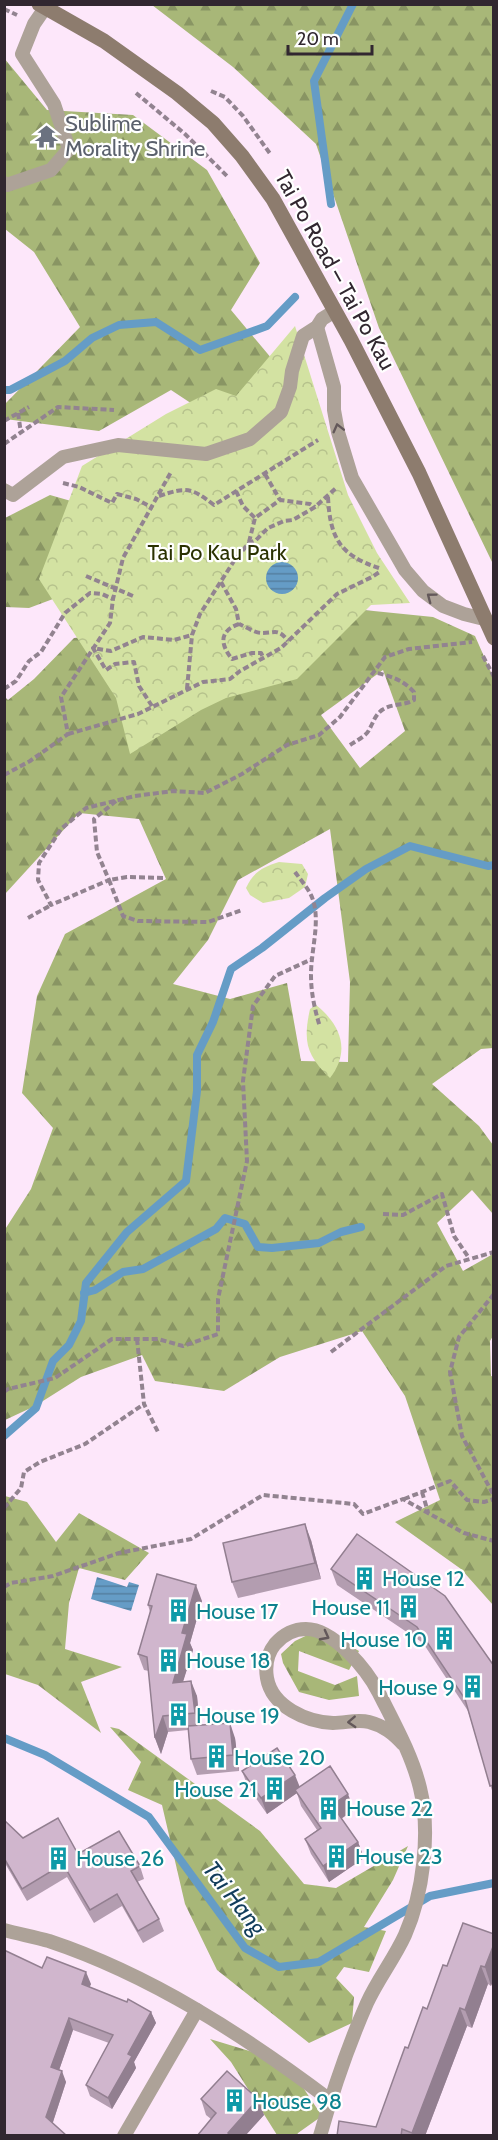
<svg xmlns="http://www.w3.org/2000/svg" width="498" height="2140" font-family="Cabin,sans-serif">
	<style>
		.forest { fill: url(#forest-firs); fill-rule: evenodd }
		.park { fill: url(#park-crowns) }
		.water { fill: url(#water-rules) }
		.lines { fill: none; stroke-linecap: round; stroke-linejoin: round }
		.stream { stroke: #659cc6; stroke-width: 8 }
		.path { stroke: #928390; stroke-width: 4; stroke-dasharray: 6 3; stroke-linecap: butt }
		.lane { stroke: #ada298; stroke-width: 14 }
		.secondary { stroke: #8d7c6e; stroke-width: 15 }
		.wall { fill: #b39db0 }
		.shaded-wall { fill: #927f90 }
		.building { fill: #d0b6cd; stroke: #927f90; stroke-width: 1.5 }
		.oneway { stroke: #63585a }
		.labels { text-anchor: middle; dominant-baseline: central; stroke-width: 4.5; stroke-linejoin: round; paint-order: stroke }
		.worship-label { font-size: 22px; fill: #5b616d; stroke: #fff; text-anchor: start }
		.street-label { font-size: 22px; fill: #312730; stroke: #fff }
		.park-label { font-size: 22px; fill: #2a3201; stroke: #fff }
		.culture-label { font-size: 22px; fill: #0d838f; stroke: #fff; text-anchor: start }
		.water-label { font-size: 24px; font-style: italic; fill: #123d5b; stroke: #fff }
	</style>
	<defs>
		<pattern id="forest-firs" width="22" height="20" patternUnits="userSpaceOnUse" patternTransform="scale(1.5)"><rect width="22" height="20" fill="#a8b778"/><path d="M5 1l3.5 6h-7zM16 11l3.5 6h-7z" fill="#899563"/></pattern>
		<pattern id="park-crowns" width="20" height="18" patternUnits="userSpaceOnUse" patternTransform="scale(1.5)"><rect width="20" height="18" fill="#d3e2a2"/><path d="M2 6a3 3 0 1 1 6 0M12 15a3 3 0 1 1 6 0" fill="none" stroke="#b6c28c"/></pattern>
		<pattern id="water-rules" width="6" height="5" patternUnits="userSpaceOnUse" patternTransform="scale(1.5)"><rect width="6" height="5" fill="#659cc6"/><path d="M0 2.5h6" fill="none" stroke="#547fa1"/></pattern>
	</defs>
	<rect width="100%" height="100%" fill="#fde7fa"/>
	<g class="forest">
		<path d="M152,5H493V564L379,328L316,144L233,67Z"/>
		<path d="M4,58L47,110L133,115L207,170L260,263L231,310L272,359L233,431L171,390L99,431L5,419V404L80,327L34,252L5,229Z"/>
		<path d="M50,495L106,511L77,590L29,608L5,607V518Z"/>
		<path d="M344,608L433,617L475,636L493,677V1048L481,1049L432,1084L479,1126L493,1145V1214L472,1190L437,1223L463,1271L493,1254V1336L490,1341L491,1376L494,1377L493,1605L461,1569L395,1522L440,1500L405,1396L362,1331L280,1357L224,1391L155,1381L142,1355L81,1377L35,1406L5,1420L4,1231L31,1189L53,1128L22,1093L37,996L65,934L166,879L139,819L79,813L5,894V697L8,700L34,679L74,638ZM383,670L405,731L360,768L321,715ZM330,829L350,982L348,1062L301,1061L287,983L230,999L173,984L208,940L238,880Z"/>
		<path d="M5,1496L27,1502L56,1542L79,1513L149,1553L125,1580L79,1568L69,1603L65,1649L122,1667L81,1682L101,1733L38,1685L5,1674Z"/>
		<path d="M320,1629L359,1651L349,1670L299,1651L298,1671L335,1685L357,1676L359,1696L329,1700L299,1692L283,1663L281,1654L295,1641Z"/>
		<path d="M110,1727L119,1729L260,1831L304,1884L336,1888L408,1846L393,1880L364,1927L386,1931L369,1972L344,1967L336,1978L354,1997L352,2023L309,2043L217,1970L185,1904L162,1805L128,1790L141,1762Z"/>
		<path d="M210,2039L286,2062L322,2116L298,2133L297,2135H277L231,2062Z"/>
	</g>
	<g class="park">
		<path d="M295,326L348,495L377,553L410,603L371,605L297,679L226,698L201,710L130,754L116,698L39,579L82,466L166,414L216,389L236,396Z"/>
		<path d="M279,862L302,864L308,874L305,887L289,898L263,903L250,895L246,888C253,872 263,867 279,862Z"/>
		<path d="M316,1005C341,1025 351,1051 330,1078C306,1055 303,1041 310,1009Z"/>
	</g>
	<g class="water">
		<circle cx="282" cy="578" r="16"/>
		<path d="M97,1577L127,1587L129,1582L139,1585L131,1611L91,1599Z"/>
	</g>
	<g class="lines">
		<g class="stream">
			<path d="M331,204L314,81L353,4"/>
			<path d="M4,390H10L65,361L92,338L119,325L156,322L200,350L267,326L295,297"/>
			<path d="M84,1293L95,1290L123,1272L143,1269L216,1229L225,1218L245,1224L258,1247L272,1248L319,1243L341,1232L361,1227"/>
			<path d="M4,1436L36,1408L53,1361L69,1345L81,1321L86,1283L127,1232L186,1181L197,1091V1055L213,1022L231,969L262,948L325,898L366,869L410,846L488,866L494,865"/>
			<path d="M4,1738L45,1755L149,1817L245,1948L279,1967L319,1962L430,1896L494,1883"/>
		</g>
		<g class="path">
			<path d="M4,9L17,15"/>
			<path d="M211,91L225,97L243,116L271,155"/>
			<path d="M136,93L185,134L228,177"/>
			<path d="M18,413L21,433"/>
			<path d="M4,421L29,407"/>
			<path d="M4,444L58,407L114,410"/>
			<path d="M265,474L280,500"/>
			<path d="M63,483L79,487L112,503L117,494L136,499L153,508"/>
			<path d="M236,491L243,506L255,518"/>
			<path d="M159,496C186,487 191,487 214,505L318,440"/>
			<path d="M328,497C330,537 339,555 379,568"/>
			<path d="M249,542L255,518L280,500L310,504L315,507"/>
			<path d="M86,576L133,596"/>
			<path d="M221,582L236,609L239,624C246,627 255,633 262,633C276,633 278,628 288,641"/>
			<path d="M239,624C219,631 220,644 232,659L252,653H261L263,657"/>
			<path d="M483,656L494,677"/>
			<path d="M4,689L16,681L29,661L41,652L65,613L90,593L102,594L113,599"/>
			<path d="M187,689L192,635L200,614L234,561L249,543L256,540L268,528L284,521L293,520L315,507L336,488"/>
			<path d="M152,706L139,686L134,662L115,664L106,670L93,648L111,651L143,637L174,640L192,635"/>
			<path d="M68,734L138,714L203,682L230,679L240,671L281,648L337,594L372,577L381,571"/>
			<path d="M350,745C356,741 366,736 369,730C373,723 375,715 382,710C392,703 404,706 414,700V692C402,679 390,676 373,672"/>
			<path d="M4,775L30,761L68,734L61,697L110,623L113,599L123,558L171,472"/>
			<path d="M116,801L94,819L97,852L109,880L51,905L38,880L39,863L61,829L86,808L135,796L173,791L205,793L242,774L287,745L319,735L340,717L385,657L409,649L472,642"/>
			<path d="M295,872C300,879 307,887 311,895C320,914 314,939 312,959C309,983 313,1004 320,1027"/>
			<path d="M163,878L127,877L109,880L123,916L138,921L208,922L242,910"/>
			<path d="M28,918L51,905"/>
			<path d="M383,1214L403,1215L442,1194L454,1236L469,1258"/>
			<path d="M494,1294L459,1337L450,1372L462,1436L494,1496"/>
			<path d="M137,1339L144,1404L159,1434"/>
			<path d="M331,1352L446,1266L494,1252"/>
			<path d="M4,1392L8,1389L55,1378L112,1339H158L183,1346L218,1334V1299L247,1161L243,1081L253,1006L275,976L312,959"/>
			<path d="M422,1492L428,1512"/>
			<path d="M404,1499L450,1481L467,1500L484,1502L494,1499"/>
			<path d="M4,1508L21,1488L24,1472L40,1462L85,1444L144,1404"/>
			<path d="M4,1587L11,1583L53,1576L119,1553L191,1539L263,1495L354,1504L363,1514L403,1499L464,1533L494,1541"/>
		</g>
		<g class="lane">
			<path d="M4,183L7,185L51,170L69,149L54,104L22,54L34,24L45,8"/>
			<path d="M317,327L334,387V410L338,432L352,478L397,556L405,570L423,591L443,606L464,614L484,619"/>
			<path d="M4,490L13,495L63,457L118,445L206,454L250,439L281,412L290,387L292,371L303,336L317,327L322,319L335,311"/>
			<path d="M4,1930C19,1934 35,1937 49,1941C151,1975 245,2036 330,2100"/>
			<path d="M124,2136L197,2010"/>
			<path d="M320,2136C333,2090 348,2046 367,2003C378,1979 394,1959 405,1935C423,1894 431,1832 420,1788C412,1755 394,1723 379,1693C367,1670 334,1629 306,1629C294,1629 283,1635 275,1644C267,1654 265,1666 267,1678C272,1707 307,1722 333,1723C346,1723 357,1719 369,1722C384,1726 393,1733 403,1744"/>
		</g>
		<path class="secondary" d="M39,4L104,41L177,93L213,123L242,156L273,199L351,340L419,473L494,638"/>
	</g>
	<g class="wall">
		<path d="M311,1540L321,1579L238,1598L232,1582Z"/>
		<path d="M331,1569L494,1666V1797L468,1711L423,1643L337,1585Z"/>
		<path d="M202,1601L190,1643L193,1650L183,1681L197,1696L200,1725L235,1738L239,1771L197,1775L191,1759L188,1730L168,1732L161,1754L155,1738L149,1671L144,1670L138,1654L150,1612L148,1605Z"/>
		<path d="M242,1771L300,1787L354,1810L341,1818L358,1842L364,1858L329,1882L311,1854L305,1839L317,1830L301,1806L297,1793L267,1814L248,1787Z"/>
		<path d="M4,1820L23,1838L78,1854L140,1866L144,1879L137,1882L159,1919L164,1931L143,1943L122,1906L94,1923L67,1877L27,1901L6,1865L4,1866Z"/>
		<path d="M494,1934L491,1986L488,1984L472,2028L467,2026L425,2136H337L376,2127L408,2048L447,1966Z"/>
		<path d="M42,1968L91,1984L89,1987L151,2012L156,2023L134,2062L136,2068L112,2109L90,2096L86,2085L109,2043L73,2030L59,2070L66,2082L53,2122L4,2136Z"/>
		<path d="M201,2099H258L264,2115L245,2136H197L211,2119L206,2115Z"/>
	</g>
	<g class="shaded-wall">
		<path d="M305,1524L311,1540L321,1579L315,1563Z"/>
		<path d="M196,1585L202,1601L190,1643L193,1650L178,1698L173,1683L182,1633Z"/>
		<path d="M191,1681L197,1696L200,1729L195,1713Z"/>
		<path d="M163,1716L168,1732L161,1754L155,1738Z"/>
		<path d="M230,1723L235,1738L239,1771L233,1755Z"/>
		<path d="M295,1775L301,1790H295L297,1793L267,1814L261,1798Z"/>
		<path d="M348,1794L354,1810L338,1821L332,1805Z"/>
		<path d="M358,1842L364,1858L329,1882L323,1866Z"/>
		<path d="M494,1944V1980L491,1986L485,1967Z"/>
		<path d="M481,1966L488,1984L472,2028L465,2010Z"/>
		<path d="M86,1972L91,1984L86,1996L82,1984Z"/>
		<path d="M460,2008L467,2026L425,2136H413L412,2133Z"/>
		<path d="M151,2012L156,2023L134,2062L136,2068L112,2109L108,2098L128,2054Z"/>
		<path d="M69,2018L73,2030L56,2079L51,2067Z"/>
		<path d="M62,2071L66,2082L51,2128L46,2117Z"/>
		<path d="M258,2099L264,2115L245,2136H229L228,2133Z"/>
	</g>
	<g class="building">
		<path d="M305,1524L315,1563L232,1582L223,1543Z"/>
		<path d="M357,1534L445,1596L494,1666V1785L490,1786L465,1699L417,1627L331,1569Z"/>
		<path d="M157,1574L196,1585L182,1633L187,1634L173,1683L191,1681L195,1713L163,1716L155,1738L147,1657L138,1654L152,1606L148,1605Z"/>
		<path d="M230,1723L233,1755L191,1759L188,1726Z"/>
		<path d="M277,1748L295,1775L261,1798L242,1771Z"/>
		<path d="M330,1766L348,1794L332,1805L358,1842L323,1866L305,1839L321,1828L295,1790Z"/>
		<path d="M58,1818L78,1854L119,1831L140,1866L131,1871L159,1919L138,1931L117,1894L90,1910L63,1864L22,1889L4,1858V1820L23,1838Z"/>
		<path d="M463,1923L494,1934V1944L485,1967L481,1966L465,2010L460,2008L412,2133L402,2129L401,2136H337L339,2121L376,2127L405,2047L408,2048L423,2007L427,2009L443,1965L447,1966Z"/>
		<path d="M4,1950L42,1968L47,1957L86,1972L82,1984L127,2002L128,1999L151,2012L128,2054L132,2056L108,2098L86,2085L113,2035L69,2018L51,2067L62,2071L46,2117L67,2136H4Z"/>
		<path d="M227,2071L258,2099L228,2133L231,2136H197L216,2113L201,2099Z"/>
	</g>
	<defs><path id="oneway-chevron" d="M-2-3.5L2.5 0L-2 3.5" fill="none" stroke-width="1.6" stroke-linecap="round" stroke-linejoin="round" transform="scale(1.5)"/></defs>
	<g class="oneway">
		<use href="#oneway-chevron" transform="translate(338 428) rotate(-104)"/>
		<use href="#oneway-chevron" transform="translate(431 597) rotate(-143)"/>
		<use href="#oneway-chevron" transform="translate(325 1636) rotate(28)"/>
		<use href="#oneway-chevron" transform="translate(352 1722) rotate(177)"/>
	</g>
	<defs>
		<symbol id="temple-bare" viewBox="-9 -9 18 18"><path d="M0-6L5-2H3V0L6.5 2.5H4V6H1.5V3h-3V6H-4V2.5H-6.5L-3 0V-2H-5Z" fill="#6b7280" stroke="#fff" stroke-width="2.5" paint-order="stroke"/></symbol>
		<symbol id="building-bare" viewBox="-9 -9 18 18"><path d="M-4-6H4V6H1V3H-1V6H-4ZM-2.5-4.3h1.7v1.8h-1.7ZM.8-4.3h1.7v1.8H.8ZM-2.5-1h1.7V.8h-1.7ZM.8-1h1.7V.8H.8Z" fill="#0f9aa8" stroke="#fff" stroke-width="2.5" paint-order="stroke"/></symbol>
	</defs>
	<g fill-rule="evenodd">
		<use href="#temple-bare" x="30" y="120" width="33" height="33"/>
		<use href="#building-bare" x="348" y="1562" width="33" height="33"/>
		<use href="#building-bare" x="392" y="1590" width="33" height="33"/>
		<use href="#building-bare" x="162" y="1594" width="33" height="33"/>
		<use href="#building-bare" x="428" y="1622" width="33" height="33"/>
		<use href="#building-bare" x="152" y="1644" width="33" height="33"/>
		<use href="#building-bare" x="456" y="1670" width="33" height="33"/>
		<use href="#building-bare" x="162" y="1698" width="33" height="33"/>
		<use href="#building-bare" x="200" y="1740" width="33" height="33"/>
		<use href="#building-bare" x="258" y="1772" width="33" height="33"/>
		<use href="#building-bare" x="312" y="1792" width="33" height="33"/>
		<use href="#building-bare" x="320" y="1840" width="33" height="33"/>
		<use href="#building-bare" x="42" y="1842" width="33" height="33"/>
		<use href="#building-bare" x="218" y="2084" width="33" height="33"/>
	</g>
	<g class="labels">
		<g class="worship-label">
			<text x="65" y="123">Sublime<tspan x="65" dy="25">Morality Shrine</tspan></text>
		</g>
		<g class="street-label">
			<text transform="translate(335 270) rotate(61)">Tai Po Road – Tai Po Kau</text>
		</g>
		<g class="park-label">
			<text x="217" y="552">Tai Po Kau Park</text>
		</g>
		<g class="culture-label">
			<text x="382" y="1578">House 12</text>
			<text x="390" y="1607" text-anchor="end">House 11</text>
			<text x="196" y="1611">House 17</text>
			<text x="427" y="1639" text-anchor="end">House 10</text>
			<text x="186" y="1660">House 18</text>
			<text x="455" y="1687" text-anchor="end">House 9</text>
			<text x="196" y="1715">House 19</text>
			<text x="234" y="1757">House 20</text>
			<text x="257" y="1789" text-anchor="end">House 21</text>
			<text x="346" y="1808">House 22</text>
			<text x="355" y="1856">House 23</text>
			<text x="76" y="1858">House 26</text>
			<text x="252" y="2101">House 98</text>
		</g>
		<g class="water-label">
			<text transform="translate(235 1898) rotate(52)">Tai Hang</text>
		</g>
	</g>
	<rect width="498" height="2140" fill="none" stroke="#312730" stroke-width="12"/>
	<path d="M288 45v9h84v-9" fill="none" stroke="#312730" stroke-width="3"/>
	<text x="297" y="45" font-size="18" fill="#312730" stroke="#ffffff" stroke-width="4.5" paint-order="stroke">20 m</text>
</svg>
